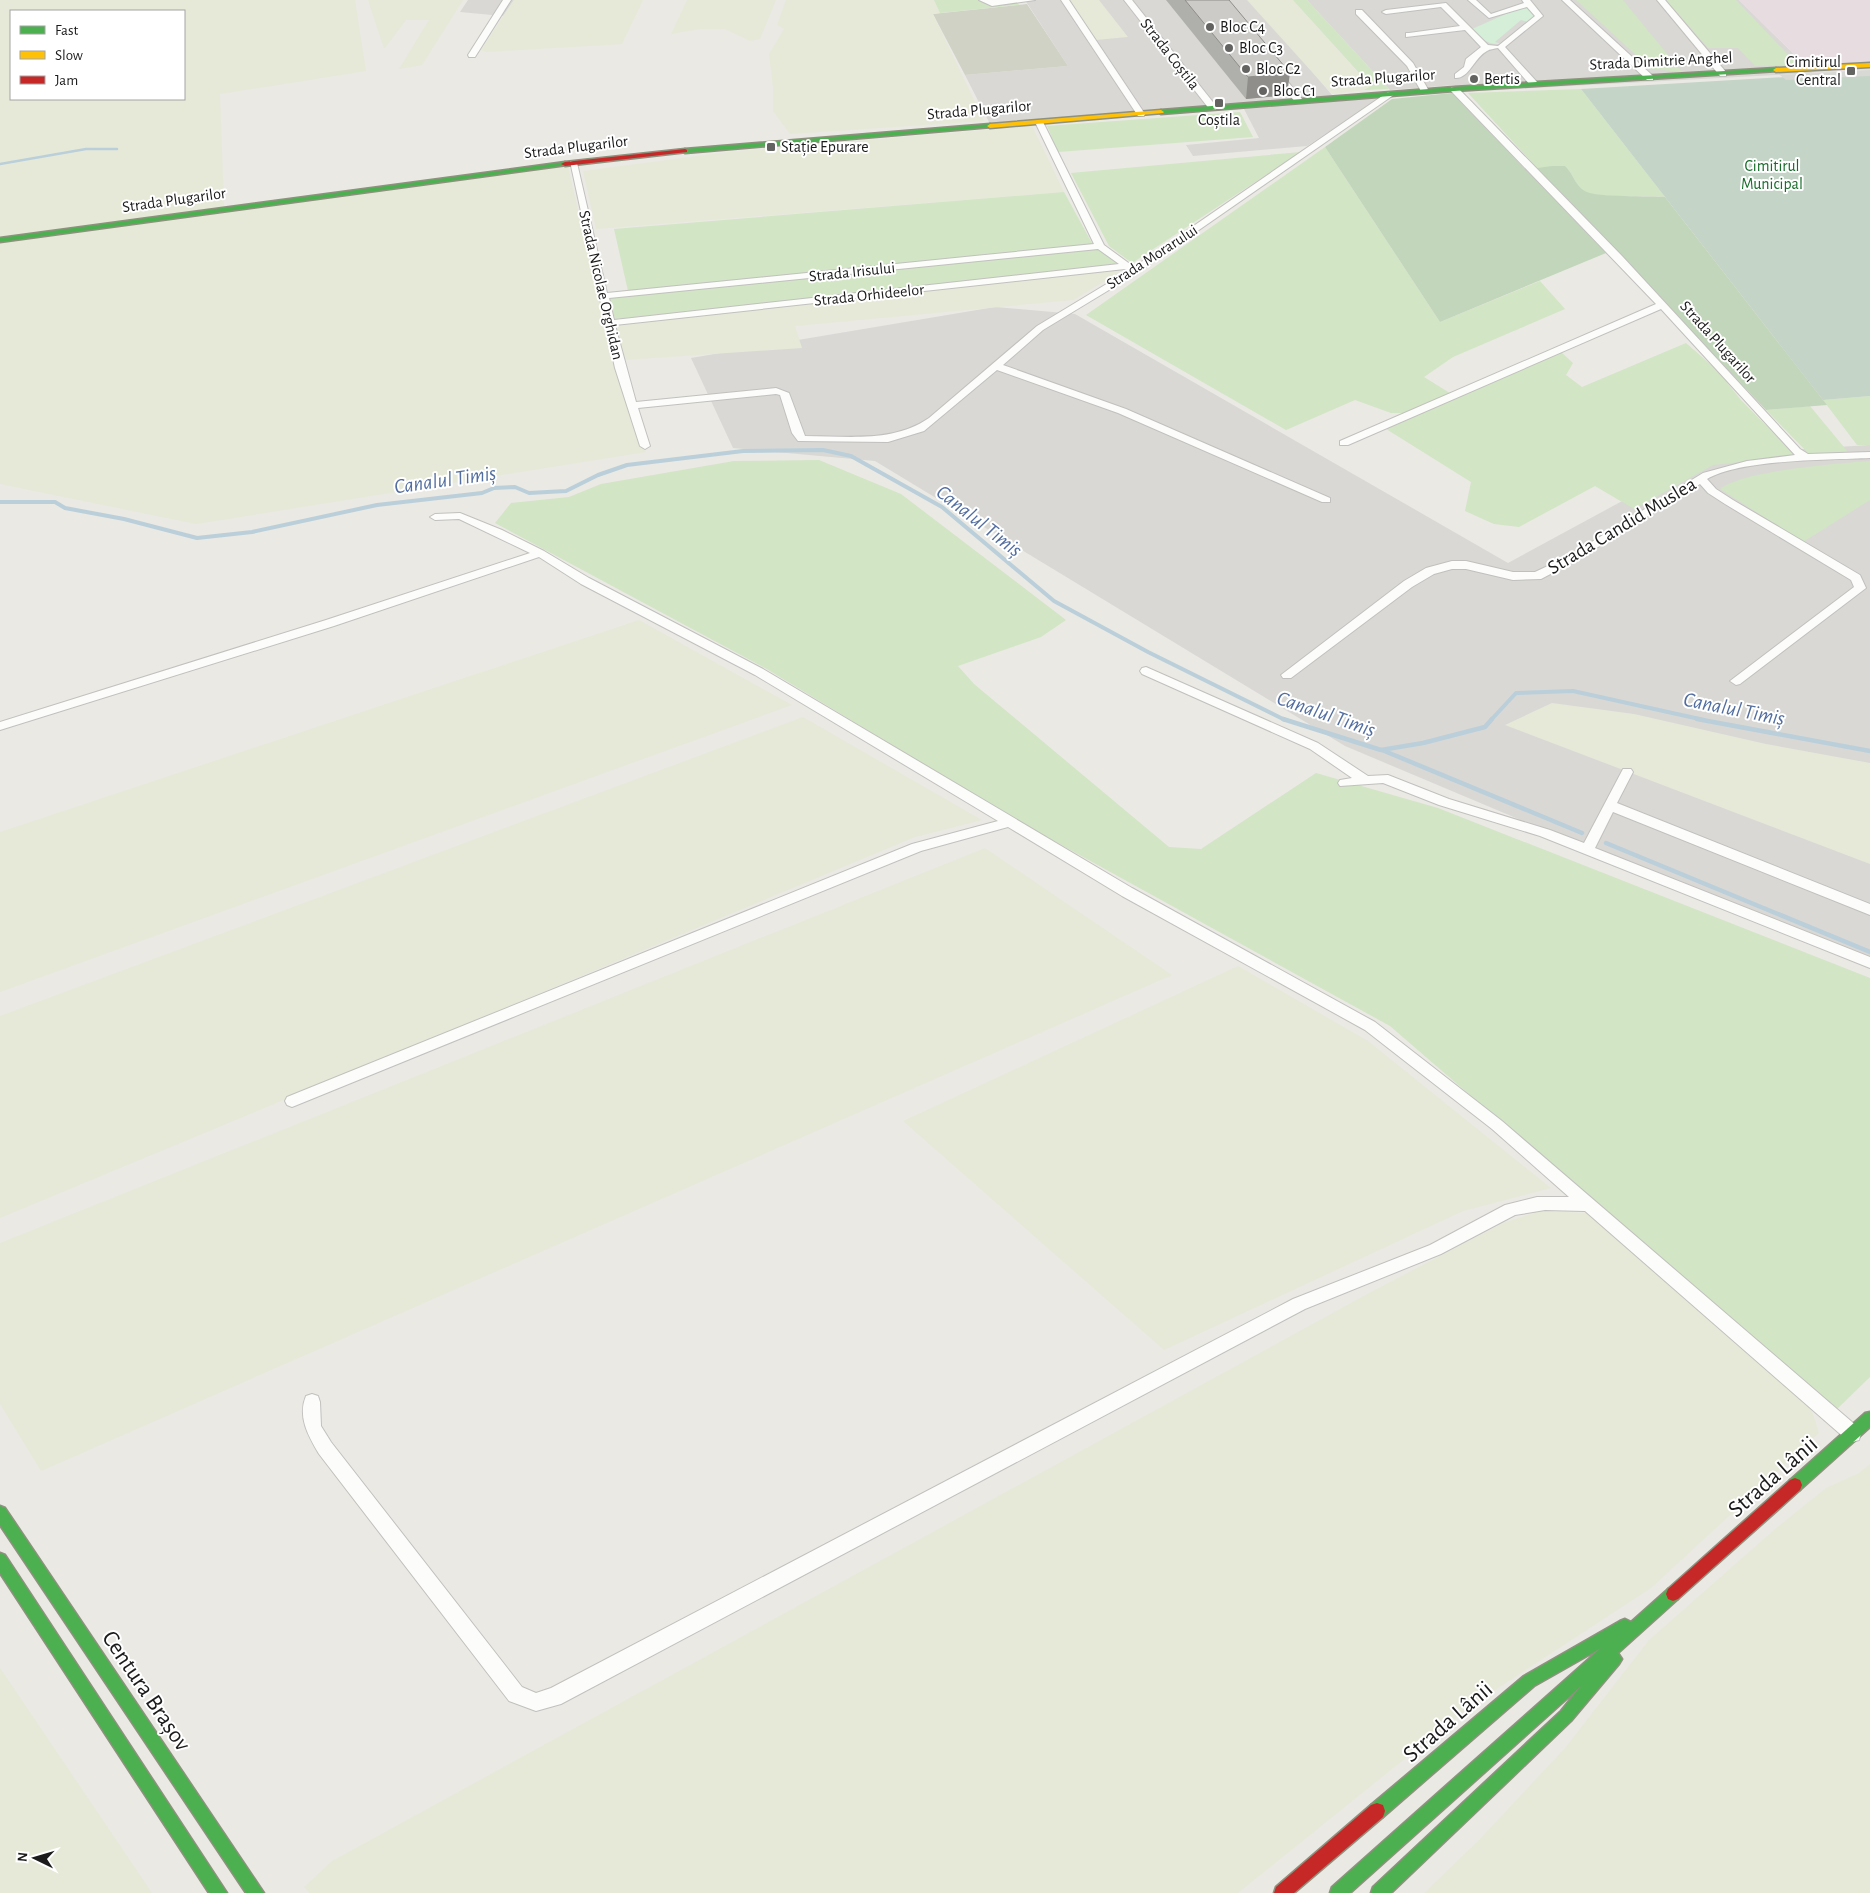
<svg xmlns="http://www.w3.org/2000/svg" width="1870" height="1893" font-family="'Alegreya Sans',sans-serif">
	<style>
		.residential { fill: #d9d8d5 }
		.industrial { fill: #e7dde1 }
		.construction { fill: #d1d2c6 }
		.farmland { fill: #e6e9d8; fill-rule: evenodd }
		.grass { fill: #d2e5c5 }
		.forest { fill: #c2d6bb }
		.cemetery { fill: #c4d4c6 }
		.park { fill: #d4eed7 }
		.parking { fill: #d8d8d5 }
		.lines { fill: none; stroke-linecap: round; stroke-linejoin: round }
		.stream-far2 { stroke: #bacfda; stroke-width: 2.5 }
		.stream-far1 { stroke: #bacfda; stroke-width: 4 }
		.stream { stroke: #bacfda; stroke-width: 4.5 }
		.street-casing { stroke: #c1c0be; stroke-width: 2 }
		.fast-casing { stroke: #8e917e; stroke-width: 3 }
		.slow-casing { stroke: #8e917e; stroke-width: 3 }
		.jam-casing { stroke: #8e917e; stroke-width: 3 }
		.street { fill: #fcfcfb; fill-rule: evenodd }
		.fast { fill: #4caf50; fill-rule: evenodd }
		.slow { fill: #ffc107; fill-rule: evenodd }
		.jam { fill: #c62828; fill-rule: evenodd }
		.wall { fill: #afafab }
		.shaded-wall { fill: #8f8e8b }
		.building { fill: #cccbc7; stroke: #8f8e8b }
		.poi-dot { fill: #636361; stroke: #fff; stroke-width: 2 }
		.labels { text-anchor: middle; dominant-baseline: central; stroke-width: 4; stroke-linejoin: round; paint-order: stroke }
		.far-poi-label { font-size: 16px; fill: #1b1b1b; stroke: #fff; text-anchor: start }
		.far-street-label { font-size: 16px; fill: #1b1b1b; stroke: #fff }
		.far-park-label { font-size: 16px; fill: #166d29; stroke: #fff }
		.street-label { font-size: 20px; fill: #1b1b1b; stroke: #fff }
		.water-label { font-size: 21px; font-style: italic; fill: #526ea0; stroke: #fff }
		.near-street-label { font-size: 24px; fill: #1b1b1b; stroke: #fff }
	</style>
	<rect width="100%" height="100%" fill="#eae9e4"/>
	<g class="residential">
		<path d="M468,0H514L503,16L460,12Z"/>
		<path d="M1025,0H1251L1332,95L1379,99L1307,146L1193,156L1186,145L1259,138L1244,109L990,124L965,75L1068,66Z"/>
		<path d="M1307,0H1739L1813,73L1461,92L1454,85L1390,90Z"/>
		<path d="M995,307L1075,314L1508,563L1683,468L1787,450L1870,445V967L1345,746L875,461L733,448L691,358Z"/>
	</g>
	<path class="industrial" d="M1739,0H1870V70L1813,73Z"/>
	<path class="construction" d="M1027,4L1068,66L965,75L933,14Z"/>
	<g class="farmland">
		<path d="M0,0H355L366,71L220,94L224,206L567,162L610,350L646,452L196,524L0,484ZM11,11H184V99H11Z"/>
		<path d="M368,0H463L422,65L399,69L429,20H406L384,49Z"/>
		<path d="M514,0H643L622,44L486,52L481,50Z"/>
		<path d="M687,0H776L760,39L750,41L725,29H700L671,34Z"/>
		<path d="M786,0H934L940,13L933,14L984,121L790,134L773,111V87L769,54L784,29L777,25Z"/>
		<path d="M1069,0H1099L1128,37L1096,40Z"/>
		<path d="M1247,0H1293L1371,87L1364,90L1332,94Z"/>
		<path d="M1032,126L1064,192L596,229L583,171L728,152Z"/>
		<path d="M1122,265L1118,273L1073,300L795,326L802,348L623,360L615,319Z"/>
		<path d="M639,620L792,705L0,992V832Z"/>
		<path d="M1552,703L1634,714L1766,744L1870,763V864L1505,725Z"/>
		<path d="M803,717L982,820L915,837L0,1218V1016Z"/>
		<path d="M985,848L1172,975L41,1471L0,1404V1243Z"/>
		<path d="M1238,966L1368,1041L1551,1188L1463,1211L1164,1350L903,1121Z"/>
		<path d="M1540,1211L1588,1213L1810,1405L1819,1433L1651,1588L1469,1707L1238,1893H309L304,1887L332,1861L1371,1292L1503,1223Z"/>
		<path d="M1870,1464V1893H1424L1478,1841L1565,1748L1649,1640L1775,1529L1826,1488L1859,1473Z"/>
		<path d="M0,1668L152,1893H0Z"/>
	</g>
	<g class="grass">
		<path d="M934,0H1016L1019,5L940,13Z"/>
		<path d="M1293,0H1307L1389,89L1364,90L1371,86Z"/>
		<path d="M1576,0H1623L1682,72L1651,69Z"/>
		<path d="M1666,0H1736L1798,65L1755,66L1738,48H1708Z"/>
		<path d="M1581,89L1665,197C1652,196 1595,197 1587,193C1575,187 1574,174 1565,166L1537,168L1468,93Z"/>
		<path d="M1240,112L1253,137L1058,152L1047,126Z"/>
		<path d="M1325,147L1440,322L1540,281L1565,309L1453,357L1424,377L1453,395L1561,352L1573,363L1566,375L1582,387L1686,343L1717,370L1741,400L1796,456L1713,465L1634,509L1595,486L1519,527L1494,524L1465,511L1471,482L1383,427L1407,413H1391L1355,400L1286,430L1086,315Z"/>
		<path d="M1301,152L1132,263L1109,246L1071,173Z"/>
		<path d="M1064,192L1093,245L1122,265L615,319L609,298L628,291L614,229Z"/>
		<path d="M1870,396V445H1857L1823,400Z"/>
		<path d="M1810,406L1848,452L1810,455L1766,410Z"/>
		<path d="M819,460L901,494L1066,620L1041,637L958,666L974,684L1169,847L1201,849L1316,773L1438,808L1870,978V1377L1837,1409L1795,1376L1390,1026L1016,820L765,668L495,523L511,503L569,497L601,484L734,461Z"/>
		<path d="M1870,461V500L1803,542L1720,489C1741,471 1839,463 1870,461Z"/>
	</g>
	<g class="forest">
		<path d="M1452,93L1606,253L1440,322L1325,147L1392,99Z"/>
		<path d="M1552,166H1565C1574,174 1575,187 1587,192C1595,197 1652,196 1665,197L1827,405L1766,410L1537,168Z"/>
	</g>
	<path class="cemetery" d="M1870,72V396L1823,400L1581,89Z"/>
	<path class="park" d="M1526,5L1537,16L1528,22L1521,20L1495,42L1501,44C1486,45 1482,38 1472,29Z"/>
	<path class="parking" d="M1870,70V76L1786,80L1780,75Z"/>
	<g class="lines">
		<path class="stream-far2" d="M0,164L86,149H117"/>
		<g class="stream-far1">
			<path d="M0,502H55L65,508L124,519L197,538L252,532L377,505L482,493L494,488L515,487L529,493L566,491L598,475L627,465L743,451L823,450L851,456L942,507L1054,601L1148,652L1285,720"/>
			<path d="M1491,720L1516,693L1573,691L1704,720"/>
		</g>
		<g class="stream">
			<path d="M1283,719L1381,750L1423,743L1485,727L1492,719"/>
			<path d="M1697,719L1870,751"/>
			<path d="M1382,750L1582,833"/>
			<path d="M1606,843L1870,952"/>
		</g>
		<defs>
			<g id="street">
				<path d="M503,0H511L475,57H469L468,55Z"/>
				<path d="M979,0H1035L992,6Z"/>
				<path d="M1061,0H1069L1145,114L1144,116H1138Z"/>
				<path d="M1124,0H1132L1216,106V110H1210Z"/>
				<path d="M1468,0H1476L1491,14L1524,3L1522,0H1530L1543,16L1505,47L1537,82V86H1531L1498,48C1494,49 1490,49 1487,51C1474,58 1469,79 1455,78V74L1464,67L1466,59L1481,47L1465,30L1406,37V33H1409L1460,26L1441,7L1386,14L1382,12L1386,10L1446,3L1488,45L1498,46L1535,16L1527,7L1489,18Z"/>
				<path d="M1562,0H1570L1653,76V80H1647Z"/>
				<path d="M1657,0H1665L1726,72V76H1720Z"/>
				<path d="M1356,10H1362L1413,63L1429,91L1428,93H1422L1407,66L1356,14Z"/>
				<path d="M1273,71H1279L1302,99V103H1296L1273,75Z"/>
				<path d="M1451,87H1457L1622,256L1800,449L1808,454L1870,452V458C1830,460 1741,459 1707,479L1716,489L1733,500L1860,575L1866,588L1740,684L1736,685L1730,681L1854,587L1851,580L1725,504L1708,493L1700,484L1577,560L1541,579L1513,580L1466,569H1452L1434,574L1412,587L1291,678H1283L1281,675L1404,581L1426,568L1452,561H1466L1513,572H1535L1569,556L1703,473L1747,461L1795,455L1661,309L1348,445H1340V441L1656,304L1451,91Z"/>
				<path d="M1388,92L1395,94L1137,273L1043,330L1003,365L1126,409L1330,498V502H1322L1118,413L997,370L924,431L888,442L798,441L792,433L780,395L776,394L638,408L650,446L645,449L640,446L615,368L570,161L577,163L607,293L1094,244L1035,122L1039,120L1043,122L1104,245L1134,267ZM1098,249L1119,264L614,320L609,298ZM1125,269L1128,271L1037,326L929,418C893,443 847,436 805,436L789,393L776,388L636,402L615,325Z"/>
				<path d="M460,513L502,530L544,551L589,578L763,669L1132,888L1375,1022L1502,1121L1859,1428L1861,1434L1859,1440L1853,1442L1847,1440L1585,1211L1545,1210L1515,1215L1441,1254L1305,1309L561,1704L536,1711L509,1701L319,1454C309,1437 297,1417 306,1396L312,1394L318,1396L320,1402L321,1426L331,1442L522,1687L536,1693L551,1688L1293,1299L1430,1245L1505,1205L1537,1197H1569L1492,1129L1365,1030L1122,896L1008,827L921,851L297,1105L292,1107L287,1105L285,1101L287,1097L912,844L998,821L755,675L581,584L539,557L334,626L0,730V722L326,620L530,553L459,519L435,520L430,517L435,514Z"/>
				<path d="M1146,667L1318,743L1368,776L1388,775L1449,799L1550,830L1584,843L1623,769H1631L1633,772L1617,803L1870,904V915L1613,812L1595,848L1870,957V968L1540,836L1439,805L1383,783L1340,786L1338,783L1340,780L1352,778L1310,749L1142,674L1140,671L1142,668Z"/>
			</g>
			<g id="fast">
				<path d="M1776,68L1779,70L1778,71L1454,91L1161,114L1158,112L1161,110L1454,87Z"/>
				<path d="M990,124L993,126L992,127L685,153L682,151L685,149Z"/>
				<path d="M565,162L569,164L567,165L0,242V238Z"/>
				<path d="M1870,1412V1427L1800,1490L1795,1492L1790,1490L1788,1485L1790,1480L1865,1413Z"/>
				<path d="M0,1506L5,1508L264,1893H246L0,1525Z"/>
				<path d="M0,1553L5,1555L227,1893H209L0,1573Z"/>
				<path d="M1673,1587L1678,1589L1680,1594L1678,1599L1618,1653L1622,1659L1619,1664L1571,1721L1391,1893H1371L1373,1887L1561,1711L1581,1686L1350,1893H1330L1332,1887L1601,1648L1534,1686L1383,1817L1377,1819L1371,1817L1369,1811L1371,1805L1524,1676L1620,1621L1625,1619L1631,1622L1668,1589Z"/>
			</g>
			<g id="slow">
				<path d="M1870,63V67L1776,72L1773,70L1776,68Z"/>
				<path d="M1161,110L1164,112L1163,113L990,128L987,126L990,124Z"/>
			</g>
			<g id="jam">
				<path d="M685,149L687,150V152L565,166L561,164L565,162Z"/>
				<path d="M1795,1478L1800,1480L1802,1485L1800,1490L1678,1599L1673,1601L1668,1599L1666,1594L1668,1589L1790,1480Z"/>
				<path d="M1377,1803L1383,1805L1385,1811L1383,1817L1294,1893H1274L1276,1887L1371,1805Z"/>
			</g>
		</defs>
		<use href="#street" class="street-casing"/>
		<use href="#fast" class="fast-casing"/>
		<use href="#slow" class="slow-casing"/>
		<use href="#jam" class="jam-casing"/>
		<use href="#street" class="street"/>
		<use href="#fast" class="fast"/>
		<use href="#slow" class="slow"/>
		<use href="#jam" class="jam"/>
	</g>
	<path class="wall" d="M1166,0H1229L1287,95L1246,99Z"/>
	<path class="shaded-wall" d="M1290,73L1287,95L1246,99L1248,77Z"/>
	<path class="building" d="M1185,0H1229L1290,73L1248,77Z"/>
	<g class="poi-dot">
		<circle cx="1210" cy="27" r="5"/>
		<circle cx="1229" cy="48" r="5"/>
		<circle cx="1246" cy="69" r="5"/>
		<rect x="1846" y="66" width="10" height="10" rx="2.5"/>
		<circle cx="1474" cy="79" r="5"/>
		<circle cx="1263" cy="91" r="5"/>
		<rect x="1214" y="98" width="10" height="10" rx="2.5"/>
		<rect x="766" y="142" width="10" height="10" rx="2.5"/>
	</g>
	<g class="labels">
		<g class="far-poi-label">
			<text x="1220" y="27">Bloc C4</text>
			<text x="1239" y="48">Bloc C3</text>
			<text x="1841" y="62" text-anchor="end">Cimitirul<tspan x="1841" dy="18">Central</tspan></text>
			<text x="1256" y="69">Bloc C2</text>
			<text x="1484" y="79">Bertis</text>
			<text x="1273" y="91">Bloc C1</text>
			<text x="1219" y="120" text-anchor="middle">Coștila</text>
			<text x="781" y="147">Stație Epurare</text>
		</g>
		<g class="far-street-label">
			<text transform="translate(1170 54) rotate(52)">Strada Coștila</text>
			<text transform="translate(1661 61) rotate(-3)">Strada Dimitrie Anghel</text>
			<text transform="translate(1383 78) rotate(-4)">Strada Plugarilor</text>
			<text transform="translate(979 110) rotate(-5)">Strada Plugarilor</text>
			<text transform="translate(576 147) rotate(-7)">Strada Plugarilor</text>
			<text transform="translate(174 200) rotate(-8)">Strada Plugarilor</text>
			<text transform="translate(1152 257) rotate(-33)">Strada Morarului</text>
			<text transform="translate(852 272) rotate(-6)">Strada Irisului</text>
			<text transform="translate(601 285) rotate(77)">Strada Nicolae Orghidan</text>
			<text transform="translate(869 295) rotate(-6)">Strada Orhideelor</text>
			<text transform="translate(1718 342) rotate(48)">Strada Plugarilor</text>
		</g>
		<g class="far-park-label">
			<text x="1772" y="166">Cimitirul<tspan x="1772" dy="18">Municipal</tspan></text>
		</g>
		<g class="street-label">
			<text transform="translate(1622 526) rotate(-31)">Strada Candid Muslea</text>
		</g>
		<g class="water-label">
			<text transform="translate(445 480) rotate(-8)">Canalul Timiș</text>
			<text transform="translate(979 521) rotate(38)">Canalul Timiș</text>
			<text transform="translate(1734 709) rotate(11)">Canalul Timiș</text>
			<text transform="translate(1326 714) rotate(19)">Canalul Timiș</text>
		</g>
		<g class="near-street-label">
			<text transform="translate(1773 1477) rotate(-41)">Strada Lânii</text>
			<text transform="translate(146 1691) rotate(56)">Centura Brașov</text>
			<text transform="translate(1448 1722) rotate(-41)">Strada Lânii</text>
		</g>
	</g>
	<rect x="10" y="10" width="175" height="90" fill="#ffffff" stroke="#a4a4a4"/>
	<rect x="20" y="26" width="25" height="8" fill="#4caf50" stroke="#a4a4a4"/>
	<text x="55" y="35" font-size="15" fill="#1b1b1b">Fast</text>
	<rect x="20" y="51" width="25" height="8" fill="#ffc107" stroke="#a4a4a4"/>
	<text x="55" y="60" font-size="15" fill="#1b1b1b">Slow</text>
	<rect x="20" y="76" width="25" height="8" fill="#c62828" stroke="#a4a4a4"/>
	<text x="55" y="85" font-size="15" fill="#1b1b1b">Jam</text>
	<g transform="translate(35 1858) rotate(275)" stroke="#ffffff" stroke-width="4" paint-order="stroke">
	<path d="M0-4L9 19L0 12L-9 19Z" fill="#1b1b1b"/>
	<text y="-8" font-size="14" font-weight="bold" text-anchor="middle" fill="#1b1b1b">N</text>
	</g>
</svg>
